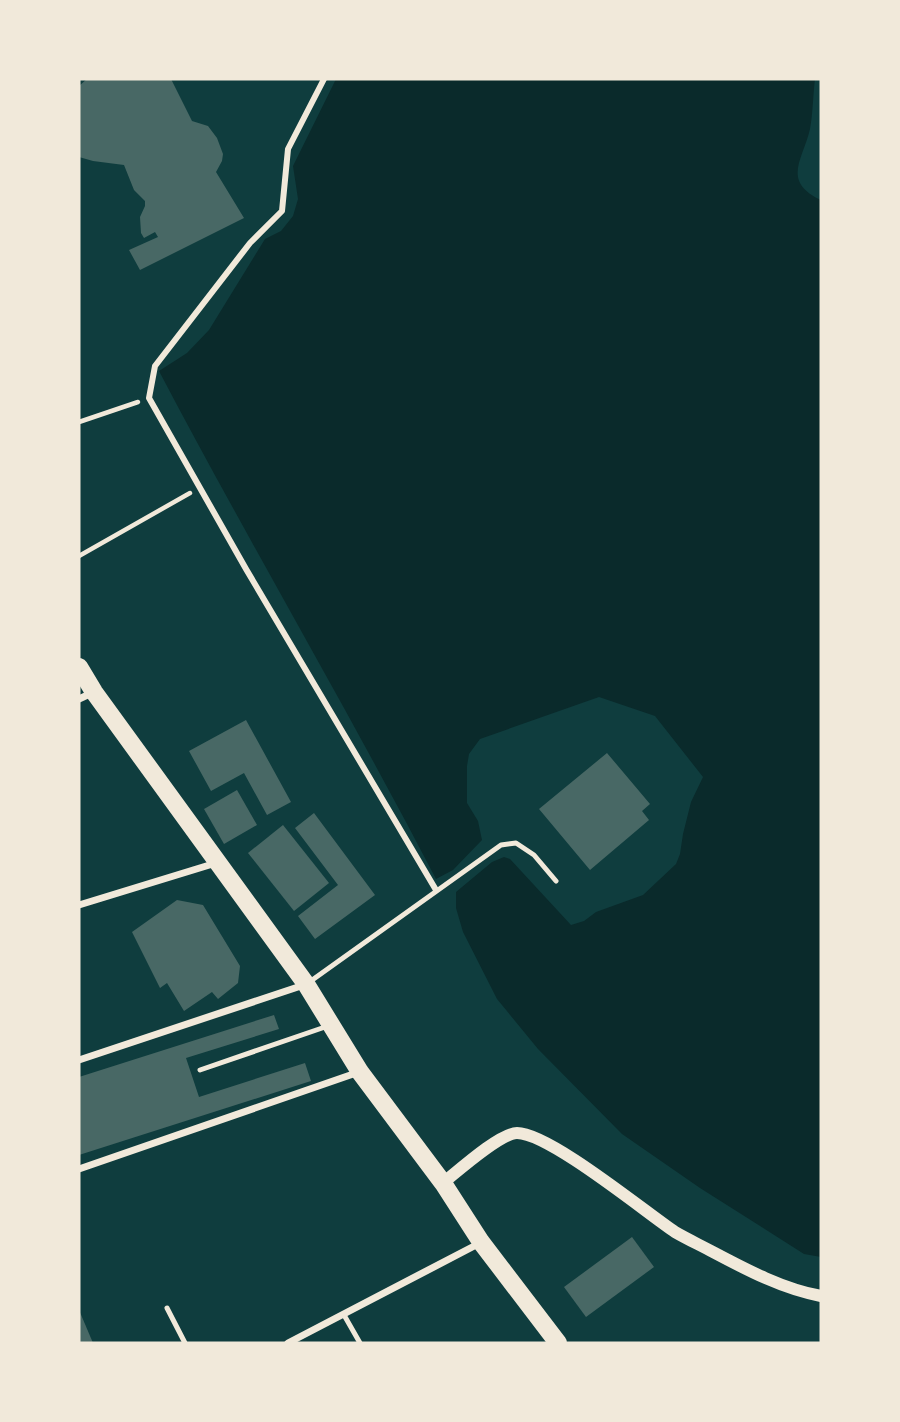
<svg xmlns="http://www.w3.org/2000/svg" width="900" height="1422" font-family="Roboto,sans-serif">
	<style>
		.water { fill: #0a2a2b }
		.building { fill: #486865 }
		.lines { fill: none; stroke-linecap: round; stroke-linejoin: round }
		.path { stroke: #f1e9da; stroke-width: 4.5 }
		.service { stroke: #f1e9da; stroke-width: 5 }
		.pedestrian { stroke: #f1e9da; stroke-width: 6 }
		.minor { stroke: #f1e9da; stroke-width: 7 }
		.tertiary { stroke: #f1e9da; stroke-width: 12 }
		.primary { stroke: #f1e9da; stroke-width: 18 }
	</style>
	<rect width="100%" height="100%" fill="#0f3d3e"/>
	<path class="water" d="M336,79H815C813,95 813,113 810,129C803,160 781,181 821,200V1257L804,1254L700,1188L622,1134L538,1049L497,999L463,932L456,908V892L492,862L504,857L510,859L571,925L584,921L596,912L643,895L676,864L680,854L683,834L691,802L703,777L655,716L599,697L480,739L469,754L467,766V803L478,821L482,840L453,870L436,879C347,708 249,542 159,371L187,353L209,330L265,239L281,231L293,216L298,199L293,166Z"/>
	<g class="building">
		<path d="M87,79H171L192,121L208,126L217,138L223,154L222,161L216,172L244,218L140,270L129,250L158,237L155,232L144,238L141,233L140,217L145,206V201L134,190L124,165L93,161L79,157V86Z"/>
		<path d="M246,720L291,802L267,815L244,773L211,791L189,751Z"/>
		<path d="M607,753L650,804L642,811L649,820L590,870L539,809Z"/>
		<path d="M237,790L257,825L224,844L204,809Z"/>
		<path d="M314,813L375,895L315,939L298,916L338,885L295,828Z"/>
		<path d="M283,825L329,883L294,911L248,853Z"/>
		<path d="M177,900L203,905L240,966L238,983L218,999L212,992L184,1011L167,983L160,988L132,932Z"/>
		<path d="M274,1015L279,1029L186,1058L199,1097L305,1063L311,1081L79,1155V1077Z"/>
		<path d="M632,1237L654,1267L586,1317L564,1287Z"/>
		<path d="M79,1310L93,1343H79Z"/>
	</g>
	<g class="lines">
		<g class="path">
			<path d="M79,422L138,402"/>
			<path d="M79,556L190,493"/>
		</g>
		<g class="service">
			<path d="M308,983L501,845L516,843L534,855L556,881"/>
			<path d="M200,1070L328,1026"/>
			<path d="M167,1308L185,1343"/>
			<path d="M344,1315L360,1343"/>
		</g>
		<path class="pedestrian" d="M324,79L288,149L282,211L250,243L155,366L149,398L246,569L436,890"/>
		<g class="minor">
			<path d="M79,699L94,692"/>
			<path d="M79,905L216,863"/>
			<path d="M79,1060L304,985"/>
			<path d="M79,1169L359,1072"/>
			<path d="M288,1343L480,1243"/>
		</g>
		<path class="tertiary" d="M443,1183C458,1171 500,1133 517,1133C549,1133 644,1211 675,1232C687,1239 700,1245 713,1252C747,1270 783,1289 821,1296"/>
		<path class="primary" d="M79,667L94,692L306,984L360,1072L443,1183L481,1242L558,1343"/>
	</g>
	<rect width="900" height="1422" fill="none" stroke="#f1e9da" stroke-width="161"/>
</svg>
